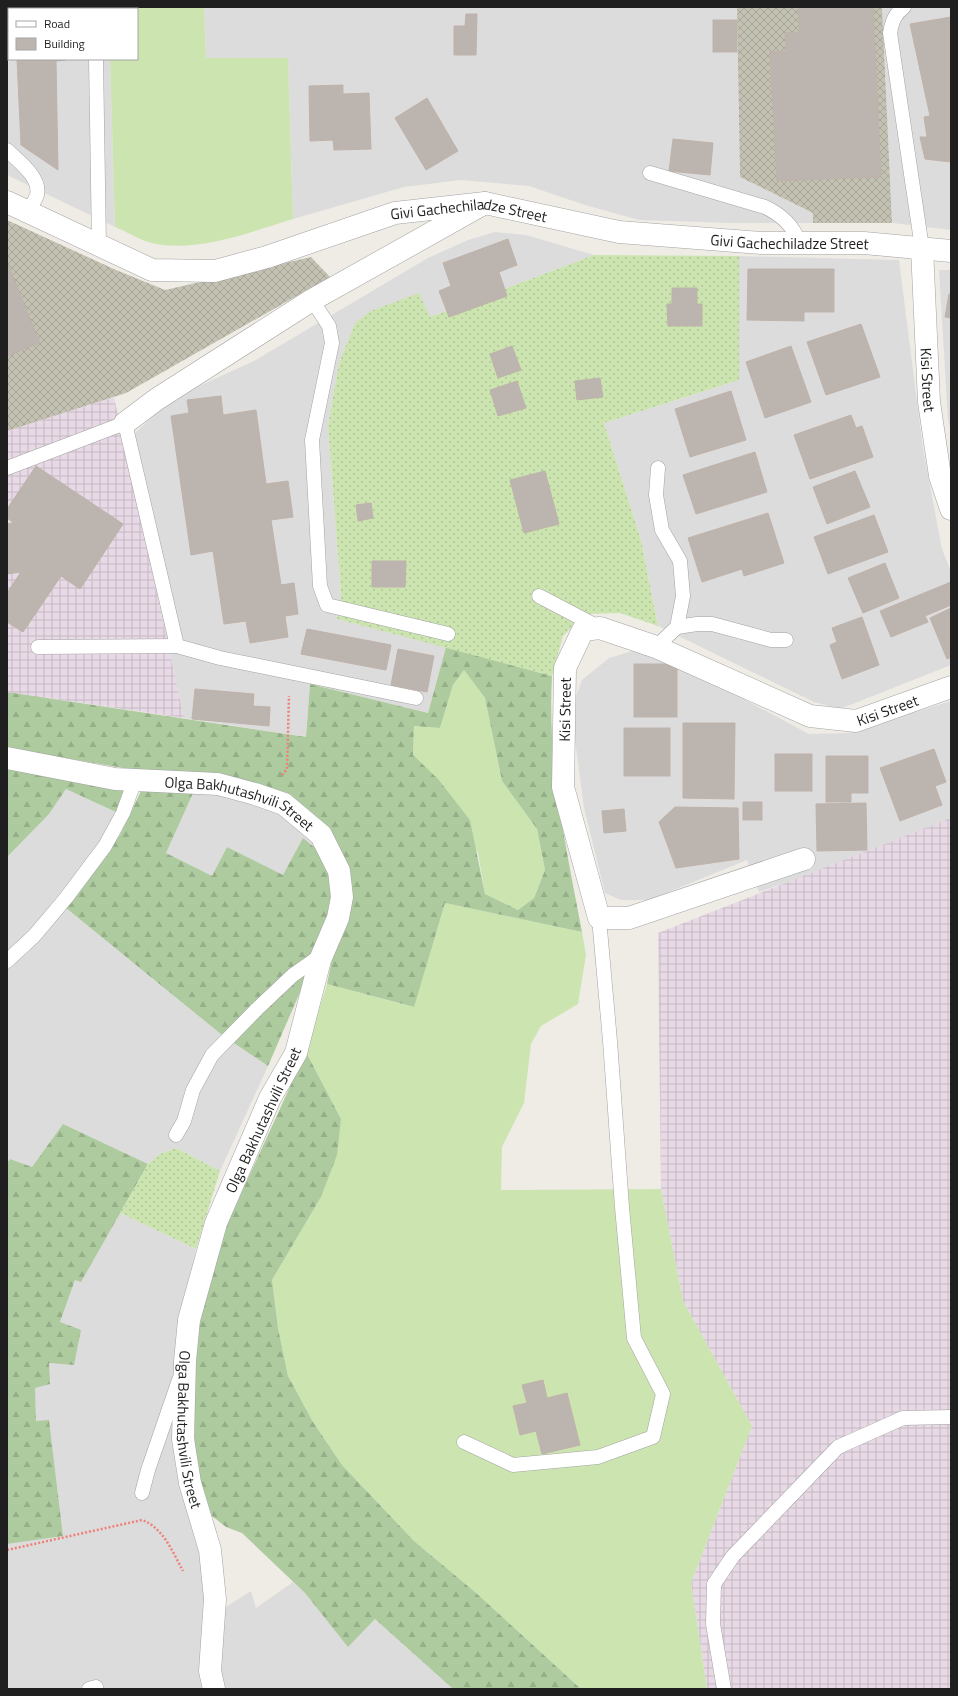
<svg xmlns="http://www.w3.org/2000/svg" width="958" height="1696" font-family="'Titillium Web',sans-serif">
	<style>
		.residential { fill: #dddcdc }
		.industrial { fill: url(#industrial-grid) }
		.construction { fill: url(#construction-cross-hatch) }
		.grass { fill: #cce5b0 }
		.forest { fill: url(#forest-firs); fill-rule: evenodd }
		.garden { fill: url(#garden-dots) }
		.building { fill: #bcb5af; stroke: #bfb2aa }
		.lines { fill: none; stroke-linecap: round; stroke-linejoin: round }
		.service-casing { stroke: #a3a3a3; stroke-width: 15 }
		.minor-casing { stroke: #a3a3a3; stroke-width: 23 }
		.tertiary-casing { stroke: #a3a3a3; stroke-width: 23 }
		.path { stroke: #ee8078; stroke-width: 2.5; stroke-dasharray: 2 2; stroke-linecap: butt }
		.service { stroke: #fff; stroke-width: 14 }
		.minor { stroke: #fff; stroke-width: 22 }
		.tertiary { stroke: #fff; stroke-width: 22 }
		.labels { text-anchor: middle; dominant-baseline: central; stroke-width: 3; stroke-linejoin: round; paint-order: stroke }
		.street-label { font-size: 15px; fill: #1f1f1f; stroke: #fff }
	</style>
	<defs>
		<pattern id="industrial-grid" width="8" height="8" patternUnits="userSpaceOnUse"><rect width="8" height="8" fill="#e7d9e5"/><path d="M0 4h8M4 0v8" fill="none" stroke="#c6bac4"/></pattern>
		<pattern id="construction-cross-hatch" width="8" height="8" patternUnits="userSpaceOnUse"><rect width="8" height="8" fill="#c3c2b2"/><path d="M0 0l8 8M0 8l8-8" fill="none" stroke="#a7a699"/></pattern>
		<pattern id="forest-firs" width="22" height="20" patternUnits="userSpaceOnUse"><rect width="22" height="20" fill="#adcb9e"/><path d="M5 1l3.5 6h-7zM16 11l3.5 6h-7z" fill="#94ae88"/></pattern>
		<pattern id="garden-dots" width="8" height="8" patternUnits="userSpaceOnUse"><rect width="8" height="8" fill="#cce5b0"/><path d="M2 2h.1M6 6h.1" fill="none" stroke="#afc497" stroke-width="1.8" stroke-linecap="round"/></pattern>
	</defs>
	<rect width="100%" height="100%" fill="#efece6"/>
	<g class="residential">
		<path d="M7,7H109V9H9V59H110L115,227L7,175Z"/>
		<path d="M204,7H737L740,177L813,213V223H731L639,220L585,205L529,186L461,180L404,187L293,219L288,58H206Z"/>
		<path d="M882,7H951V230L892,223Z"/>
		<path d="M495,232L526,235L594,255L430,317L355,323L339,363L328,426L341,595L337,619L446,647L428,713L310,684L306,737L184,718L124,443L173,398L254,361L428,258L468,240Z"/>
		<path d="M739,256L899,260L923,449L942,549L951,572V665L840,709L814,702L658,626L641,540L604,423L739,380Z"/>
		<path d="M939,270H951V431L948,420Z"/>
		<path d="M636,650L680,665L809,734L848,733L951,701V826L759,892L747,860L649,900H621L605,893L584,808L571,710L582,680L609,658Z"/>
		<path d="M66,789L118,813L95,853L55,899L222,1035L268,1066L220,1171L176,1148L160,1154L148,1164L63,1124L32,1167L10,1159L7,1163V855L49,814Z"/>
		<path d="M194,791L227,793L282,810L327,858L283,876L227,847L212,877L166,853Z"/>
		<path d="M120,1213L196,1249L185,1302L177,1368L207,1580L210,1689H7V1544L63,1536L49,1421H36L35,1388L49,1363L74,1364L60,1322L75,1280L81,1281Z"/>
		<path d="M293,1582L305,1593L348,1646L375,1619L453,1689H217L221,1610L251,1591L256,1608Z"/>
	</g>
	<g class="industrial">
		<path d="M114,397L184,718L7,692V431Z"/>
		<path d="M951,818V1689H707L691,1583L752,1426L683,1301L661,1189L658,933Z"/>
	</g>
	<g class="construction">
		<path d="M737,7H882L892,223H813V213L740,177Z"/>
		<path d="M7,220L116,270L165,290L311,257L330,277L126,393L7,431Z"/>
	</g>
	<g class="grass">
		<path d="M109,7H204L206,58H288L293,219C250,232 190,256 145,241C135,237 125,231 115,227L110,59H137V9H109Z"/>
		<path d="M464,670L485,698L502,781L537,829L545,870L534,898L518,910L485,894L478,853L413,755L414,726L440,728L453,685Z"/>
		<path d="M445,903L582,932L586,955L578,1004L541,1026L531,1044L524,1103L502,1147L501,1190L661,1189L683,1301L752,1426L691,1583L707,1689H581L475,1592L414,1541L342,1465L313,1422L288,1376L278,1328L272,1280L321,1197L341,1119L306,1052L327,984L413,1007Z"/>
	</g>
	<g class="forest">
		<path d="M446,647L552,676C547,763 566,847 582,932L445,903L414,1007L327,984L332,959L342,929L328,829L298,801L252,784L141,771L7,748V692L306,737L310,684L428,713ZM464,670L485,698L502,781L537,829L545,870L534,898L518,910L485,894L470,820L438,779L413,755L414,726L440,728L453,685Z"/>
		<path d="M7,765L125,788L118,813L66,789L49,814L8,856Z"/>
		<path d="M141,791H194L166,853L212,876L227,847L283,875L303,838L327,858L335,879L327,930L268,1066L222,1035L66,908L120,835Z"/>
		<path d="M306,1052L341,1119L337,1155L321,1197L272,1280L278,1328L288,1376L313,1422L342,1465L414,1541L475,1592L581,1689H453L375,1619L348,1647L305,1593L242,1533L226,1527L212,1516L196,1467L192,1390L194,1335L218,1244Z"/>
		<path d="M63,1124L148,1164L81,1282L75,1280L60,1322L81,1330L74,1365L49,1363L50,1384L35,1388L36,1421L49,1420L63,1536L7,1544V1163L10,1159L32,1167Z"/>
	</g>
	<g class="garden">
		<path d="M594,255L739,256V380L604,423L641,540L658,626L620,613L585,614L563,636L552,676L337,619L341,595L328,426L339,363L355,323L371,311L419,293L430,317Z"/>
		<path d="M176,1148L220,1171L196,1249L120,1213L148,1164L160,1154Z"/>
	</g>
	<g class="building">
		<path d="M798,7H873L881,177L777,181L770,52L786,51L785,33L800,32Z"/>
		<path d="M466,14H477L476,55H454V26H465Z"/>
		<path d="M951,17V162L925,159L920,137H927L924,117L930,116L910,24Z"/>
		<rect x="713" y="20" width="24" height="32"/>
		<path d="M17,59H66V60L56,61L58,170L21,145Z"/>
		<path d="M343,85V94L369,93L371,149L334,150L333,140L310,141L309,86Z"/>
		<path d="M427,98L458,151L426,170L395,118Z"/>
		<path d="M673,139L713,143L710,175L669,171Z"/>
		<path d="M508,239L517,265L499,272L507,296L449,317L439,291L451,286L443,263Z"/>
		<path d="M7,262L40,343L7,356Z"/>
		<path d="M748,269H834V312H804V321L747,320Z"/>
		<path d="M672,288H697V304H702V326H668L667,304H672Z"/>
		<path d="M949,294H951V318L945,317Z"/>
		<path d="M861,324L880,377L826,395L807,342Z"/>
		<path d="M512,346L521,370L498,378L490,354Z"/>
		<path d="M791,346L811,402L765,418L746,362Z"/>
		<path d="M600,378L603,397L577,400L575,381Z"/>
		<path d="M517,381L526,408L498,416L490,390Z"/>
		<path d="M731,391L746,440L690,457L675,409Z"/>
		<path d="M221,396L223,415L256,410L266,484L288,481L293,517L271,520L281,585L294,583L298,614L285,616L288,637L250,643L246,621L224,624L213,551L191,555L171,416L189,413L187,400Z"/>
		<path d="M851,415L856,428L862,426L873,457L810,479L794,435Z"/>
		<path d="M755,452L767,492L696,514L683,475Z"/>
		<path d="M36,466L123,524L80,589L61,576L23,632L7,622V593L21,572L7,574V524L14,523L7,518V509Z"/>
		<path d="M545,471L559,524L524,533L510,480Z"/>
		<path d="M855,471L870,507L827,524L813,487Z"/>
		<path d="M371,503L373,518L358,521L356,505Z"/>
		<path d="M768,513L784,563L744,576L742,569L702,582L688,538Z"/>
		<path d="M874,515L888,552L828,574L814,537Z"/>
		<path d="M372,561H406L405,587H372Z"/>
		<path d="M885,563L899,598L863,613L848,578Z"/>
		<path d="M951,582V605L925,616L928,622L891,637L880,611Z"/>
		<path d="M951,608V657L947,659L930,618Z"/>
		<path d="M862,617L879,665L842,679L830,645L837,642L832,628Z"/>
		<path d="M307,629L391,645L386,670L301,654Z"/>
		<path d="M398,649L434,656L427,692L391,685Z"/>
		<rect x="634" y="664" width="43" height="53"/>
		<path d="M195,689L254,694L253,706L270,707L269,726L192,719Z"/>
		<path d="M683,723H735L734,799L683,798Z"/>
		<rect x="624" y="728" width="46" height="48"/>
		<path d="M934,749L946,782L935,786L942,805L900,821L880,768Z"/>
		<rect x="775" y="754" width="37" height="37"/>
		<path d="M826,756H868V793H851V802H826Z"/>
		<rect x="743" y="802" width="19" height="18"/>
		<path d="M866,803L867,850L817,851L816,804Z"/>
		<path d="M675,807L738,808L739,859L676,868L659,822Z"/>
		<path d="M624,809L626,831L604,833L602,811Z"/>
		<path d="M543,1380L547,1398L567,1393L580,1445L542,1454L536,1431L520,1435L513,1406L527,1403L522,1385Z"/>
	</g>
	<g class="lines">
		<defs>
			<g id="service">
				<path d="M95,7V9"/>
				<path d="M904,7C895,14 892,21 890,33L922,248"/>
				<path d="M96,59L99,245"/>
				<path d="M7,150C18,161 41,177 37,195C35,201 30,207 28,212"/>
				<path d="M650,173L765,207C780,214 793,225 799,242"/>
				<path d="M312,300L329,326L332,343L312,440L320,586L327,605L448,634"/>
				<path d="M7,468L125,423L177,646L220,658L416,698"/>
				<path d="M539,596L600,628"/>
				<path d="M677,627L697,624H712L771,640H786"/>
				<path d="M38,647L177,646"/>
				<path d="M656,647L677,627L683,596L680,561L662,530L656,495L658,468"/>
				<path d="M7,961L34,936L66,898L105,846L123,813L135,780"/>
				<path d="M176,1135L184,1121L193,1090L212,1055L257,1009L293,975L323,954"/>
				<path d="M464,1442L513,1465L598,1457L653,1437L663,1394L634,1338L622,1207L610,1041L599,918"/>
				<path d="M142,1493L148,1470L179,1380"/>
				<path d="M89,1689L96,1687"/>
				<path d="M724,1689L713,1624L714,1584L733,1556L838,1447L903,1418L951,1417"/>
			</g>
			<g id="minor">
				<path id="s1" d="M922,248L929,402L940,476L951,509"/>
				<path d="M125,423L157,399L312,300L485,203"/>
				<path id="s2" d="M7,758L115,779L218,784L255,794L284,804L321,835L339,871L342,897L338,918L320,960L296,1053L270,1098L216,1223L189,1320L185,1361L183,1439L190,1483L210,1550L215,1599L210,1671L214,1689"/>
				<path id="s3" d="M804,859L629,918H599L563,787L565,668L583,630L600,628L656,647L810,716L856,721L951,687"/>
			</g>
			<g id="tertiary">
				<path id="s4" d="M7,202L152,270L215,271L267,257L395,213L485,203L619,232L761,243H864L951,251"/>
			</g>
		</defs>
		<use href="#service" class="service-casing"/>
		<use href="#minor" class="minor-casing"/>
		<use href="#tertiary" class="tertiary-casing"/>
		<g class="path">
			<path d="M282,775L287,769L289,696"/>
			<path d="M7,1550L142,1520C163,1527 173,1553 183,1571"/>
		</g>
		<use href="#service" class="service"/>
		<use href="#minor" class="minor"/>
		<use href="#tertiary" class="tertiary"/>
	</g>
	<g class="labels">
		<g class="street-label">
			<text stroke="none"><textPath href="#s4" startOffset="487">Givi Gachechiladze Street</textPath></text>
			<text stroke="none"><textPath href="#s4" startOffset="811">Givi Gachechiladze Street</textPath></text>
			<text stroke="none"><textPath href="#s1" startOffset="132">Kisi Street</textPath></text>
			<text stroke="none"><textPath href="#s3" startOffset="836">Kisi Street</textPath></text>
			<text stroke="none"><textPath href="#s3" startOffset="428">Kisi Street</textPath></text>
			<text stroke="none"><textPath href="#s2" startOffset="239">Olga Bakhutashvili Street</textPath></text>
			<text transform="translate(263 1120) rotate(-65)">Olga Bakhutashvili Street</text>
			<text stroke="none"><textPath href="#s2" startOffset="959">Olga Bakhutashvili Street</textPath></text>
		</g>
	</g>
	<rect width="958" height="1696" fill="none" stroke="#1f1f1f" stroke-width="16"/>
	<rect x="8" y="8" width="130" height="52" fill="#ffffff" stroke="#a5a5a5"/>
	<rect x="16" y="21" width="20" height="6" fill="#ffffff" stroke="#a5a5a5"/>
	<text x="44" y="28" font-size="12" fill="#1f1f1f">Road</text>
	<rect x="16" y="38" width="20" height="12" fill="#bcb5af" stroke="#a5a5a5"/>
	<text x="44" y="48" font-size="12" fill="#1f1f1f">Building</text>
</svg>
